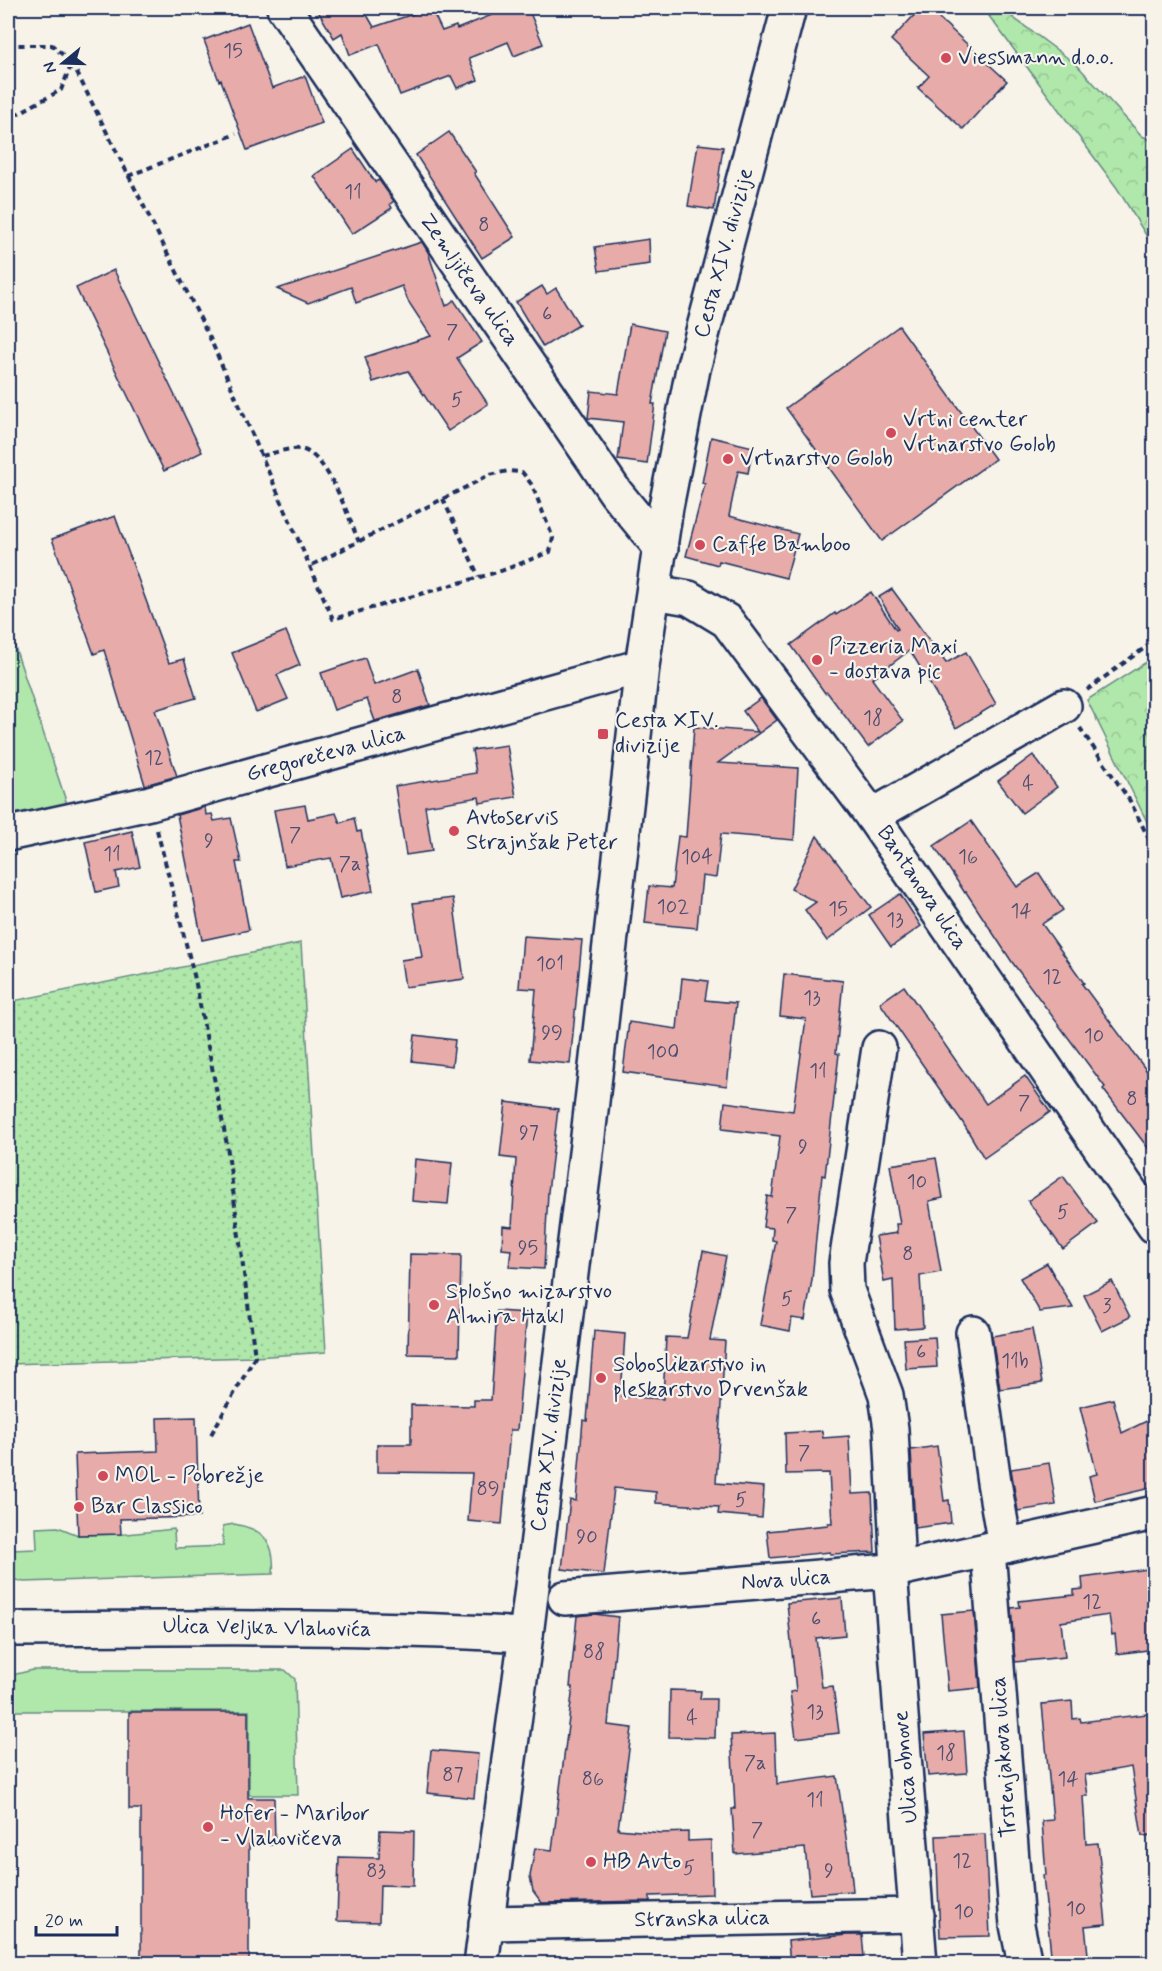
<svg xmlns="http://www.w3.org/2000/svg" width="1162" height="1971" font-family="Mynerve,sans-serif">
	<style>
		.grass { fill: #b0e7aa; stroke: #668b84; stroke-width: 1.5 }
		.forest { fill: url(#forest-crowns); stroke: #668b84; stroke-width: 1.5 }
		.park { fill: url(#park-dots); stroke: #668b84; stroke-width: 1.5 }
		.building { fill: #e7aca9; stroke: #1b2f5e; stroke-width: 1.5 }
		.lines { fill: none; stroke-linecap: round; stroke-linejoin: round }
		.minor-casing { stroke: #1b2f5e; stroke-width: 38 }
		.path { stroke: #1b2f5e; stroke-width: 4; stroke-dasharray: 6 4.5; stroke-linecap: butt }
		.minor { stroke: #f7f3e8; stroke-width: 33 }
		.poi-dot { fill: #d1495b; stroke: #f7f3e8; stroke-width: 2 }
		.labels { text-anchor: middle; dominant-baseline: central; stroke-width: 4.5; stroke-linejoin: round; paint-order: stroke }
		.number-label { font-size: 20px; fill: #4e4e71 }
		.poi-label { font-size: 22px; fill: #1b2f5e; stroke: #f7f3e8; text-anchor: start }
		.street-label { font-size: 22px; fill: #1b2f5e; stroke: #f7f3e8 }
	</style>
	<defs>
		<pattern id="forest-crowns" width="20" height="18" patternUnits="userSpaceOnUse" patternTransform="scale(1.5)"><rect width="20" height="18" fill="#b0e7aa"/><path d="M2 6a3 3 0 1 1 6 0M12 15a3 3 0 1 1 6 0" fill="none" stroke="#97c695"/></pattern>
		<pattern id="park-dots" width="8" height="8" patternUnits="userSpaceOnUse" patternTransform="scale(1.5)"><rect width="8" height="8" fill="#b0e7aa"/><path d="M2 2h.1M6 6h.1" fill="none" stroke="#97c695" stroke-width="1.8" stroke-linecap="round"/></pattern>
	</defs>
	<rect width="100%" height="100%" fill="#f7f3e8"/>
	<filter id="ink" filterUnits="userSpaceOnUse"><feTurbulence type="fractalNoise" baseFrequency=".0167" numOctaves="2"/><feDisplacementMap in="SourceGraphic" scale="12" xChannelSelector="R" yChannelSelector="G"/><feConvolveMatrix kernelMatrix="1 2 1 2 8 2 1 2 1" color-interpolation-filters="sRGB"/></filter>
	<g filter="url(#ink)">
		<g class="grass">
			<path d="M8,626L67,804L8,816Z"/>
			<path d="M234,1524C264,1529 276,1543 273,1574L24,1582L8,1578V1530L10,1550L37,1549L36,1528L58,1527L78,1535L127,1534L174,1529L175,1548L223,1546V1526Z"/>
			<path d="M33,1670H285L295,1679L298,1795H249V1711H11L8,1707V1676Z"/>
		</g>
		<g class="forest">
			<path d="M1003,10L1077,65L1142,136L1154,141V248L1117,188L989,16Z"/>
			<path d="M1154,657V836L1087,700Z"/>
		</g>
		<path class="park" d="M301,943L326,1352L255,1357L8,1364V1002Z"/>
		<g class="building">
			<path d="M316,8H363L374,27L431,8L442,31L456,26L457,29L509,8H528L543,44L514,56L508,42L469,58L478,80L457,88L451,76L400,95L379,44L350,55L342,33L334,38Z"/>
			<path d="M921,8H928L1007,81L963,129L918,88L929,76L891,40Z"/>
			<path d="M248,23L272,88L305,76L322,123L247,150L221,80L219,81L204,40Z"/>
			<path d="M449,132L476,172L474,173L515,237L482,258L416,155Z"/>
			<path d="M698,144L723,147L714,210L688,206Z"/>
			<path d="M353,149L375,182L379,180L394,201L390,204L392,208L352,234L314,176Z"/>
			<path d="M649,239L650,264L599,271L595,247Z"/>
			<path d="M422,242L428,252L446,306L454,300L482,342L457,358L488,404L448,431L408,371L373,382L365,357L431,336L408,301L402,286L356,303L351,287L308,303L277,289Z"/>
			<path d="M114,270L202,452L164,471L76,288Z"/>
			<path d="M542,286L547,294L556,288L579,325L543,347L516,302Z"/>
			<path d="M630,324L665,331L652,404H655L647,464L618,460L623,422L588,418L591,391L618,394Z"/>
			<path d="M899,326L995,459L882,541L786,408Z"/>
			<path d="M711,437L753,447L748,473L738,471L729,516L798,534L786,578L719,561L718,565L686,556L705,484L702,483Z"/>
			<path d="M115,516L169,663L184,659L196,698L155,710L177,776L145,785L104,650L94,654L52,539Z"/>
			<path d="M892,589L946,663L966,652L996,704L956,728L910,650L872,679L903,721L868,747L827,692L825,693L791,645L835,613L836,615L871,592L896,630L898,629L879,597Z"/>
			<path d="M286,631L300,665L277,675L288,699L256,712L232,653Z"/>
			<path d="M365,658L374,685L418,669L430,705L375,721L367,699L334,710L321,673Z"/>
			<path d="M761,698L777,720L718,763L798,768L794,840L721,834L716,878L702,876L697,928L645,923L649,886L672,888L678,836L686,837L694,727L758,732L743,711Z"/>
			<path d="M507,745L516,797L480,803L479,797L425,806L432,851L406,855L395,786L476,773L472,750Z"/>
			<path d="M1033,755L1057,787L1022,813L998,781Z"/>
			<path d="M305,805L308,819L336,813L340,823L354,818L357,832L361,831L373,891L340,898L331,858L285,866L274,810Z"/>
			<path d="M205,807L206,815L212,814L214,821L231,818L241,862H236L249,930L202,940L177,815Z"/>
			<path d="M971,821L1017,887L1039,873L1063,910L1042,924L1084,983L1082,984L1155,1082V1157L1103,1089L1105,1087L1012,962L966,892L965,893L934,846Z"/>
			<path d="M132,831L140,867L116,872L119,887L96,892L85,842Z"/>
			<path d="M817,836L871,907L827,941L805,910L816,902L791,889Z"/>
			<path d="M900,894L921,926L891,947L869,915Z"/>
			<path d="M453,898L464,979L405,987L401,960L422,957L413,903Z"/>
			<path d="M523,936L582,940L570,1064L530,1060L536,989L519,988Z"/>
			<path d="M784,974L843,981L836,1053L839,1054L825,1176L822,1175L812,1280L805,1320L792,1318L790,1331L760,1325L776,1241L772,1240L773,1228L763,1227L767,1196L772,1197L780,1136L722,1129L725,1102L793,1111L806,1019L780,1016Z"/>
			<path d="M682,978L708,981L705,1000L736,1003L727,1086L623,1072L629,1022L677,1029Z"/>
			<path d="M904,986L986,1104L1025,1076L1050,1112L984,1158L963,1123L880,1003Z"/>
			<path d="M415,1035L455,1040L452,1066L412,1061Z"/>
			<path d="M506,1102L558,1109L548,1192L544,1269L509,1267L511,1250L502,1249L503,1226L512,1227L516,1159L500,1157Z"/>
			<path d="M936,1158L943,1198L929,1201L941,1272L920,1276L923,1327L895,1329L893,1280L884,1282L876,1236L897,1233L896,1224H900L890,1165Z"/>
			<path d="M415,1159L452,1163L448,1204L412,1201Z"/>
			<path d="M1063,1176L1098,1223L1063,1249L1028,1201Z"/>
			<path d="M703,1251L726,1256L710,1340L725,1341L716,1483L764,1487L762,1518L718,1514L719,1507L656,1503V1492L614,1488L604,1574L562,1569L570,1500L576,1501L583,1420L587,1421L594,1331L625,1334L621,1396L663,1399L666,1337L687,1338Z"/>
			<path d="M410,1254L461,1255L459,1355L408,1354Z"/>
			<path d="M1047,1263L1073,1308L1040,1312L1020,1278Z"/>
			<path d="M1112,1281L1130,1317L1102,1331L1084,1295Z"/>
			<path d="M497,1311L527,1313L517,1430H510L502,1524L468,1521L472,1473L377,1472V1444H411V1405L474,1406V1400H491Z"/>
			<path d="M1032,1329L1042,1383L1000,1389L992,1336Z"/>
			<path d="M935,1337L937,1367L906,1369L904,1339Z"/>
			<path d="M1113,1399L1122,1433L1155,1417V1487L1095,1501L1089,1476L1097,1474L1080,1407Z"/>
			<path d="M196,1417L199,1517L120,1519L121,1534L78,1535L75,1454L158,1451L157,1418Z"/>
			<path d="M822,1431L823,1438L849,1436L852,1494L872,1493L875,1552L830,1554V1552L770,1558L767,1531L828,1525V1523H832L829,1473L786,1474L785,1433Z"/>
			<path d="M937,1446L944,1501L949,1500L951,1523L915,1528L911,1450Z"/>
			<path d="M1049,1463L1056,1505L1018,1511L1011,1469Z"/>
			<path d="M1155,1568V1649L1117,1654L1115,1634L1112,1635L1109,1615L1061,1622L1065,1657L1015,1662L1011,1608L1020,1607L1019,1601L1074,1595V1590L1083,1589L1082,1578Z"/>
			<path d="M842,1598L845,1635L816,1638L822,1687L833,1686L839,1733L796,1738L790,1692L796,1691L787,1603Z"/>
			<path d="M974,1611L980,1688L948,1691L941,1614Z"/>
			<path d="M594,1614L618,1617L608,1725L632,1728L618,1829L662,1833L688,1832V1841L711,1840L712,1894L650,1896V1901L542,1903L533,1891L530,1876L535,1848L552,1850L573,1687H570L577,1616Z"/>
			<path d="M670,1690L701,1691L700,1699H716L715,1738L669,1737Z"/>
			<path d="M1072,1701L1073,1719L1080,1718L1081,1722L1155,1713V1835L1142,1836L1131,1767L1085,1775L1088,1796H1083L1086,1844L1098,1843L1106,1924L1085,1926L1089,1964H1052L1043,1875H1046L1042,1821L1053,1820L1042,1704Z"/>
			<path d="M129,1712H248V1798H274L275,1844H249V1964H141V1809H129Z"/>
			<path d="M964,1731L967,1773L928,1776L924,1734Z"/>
			<path d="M775,1733L777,1784L837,1776L848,1851H849L853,1891L810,1894L805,1848L735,1854L732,1809H735L731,1735Z"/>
			<path d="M431,1750L478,1754L474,1798L427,1793Z"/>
			<path d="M380,1830L414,1831L413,1886L380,1885L379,1922L337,1921L339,1857L379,1858Z"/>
			<path d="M985,1834L990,1936L940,1937L936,1836Z"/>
			<path d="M847,1935H862L864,1957L846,1959V1964H790L788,1941Z"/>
		</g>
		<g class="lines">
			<defs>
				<g id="minor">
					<path d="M284,8L616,493L661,548"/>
					<path d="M654,592L689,598L727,621L872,816L1154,1226"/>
					<path d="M872,816L1064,706"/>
					<path d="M8,834L150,803L642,666"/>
					<path d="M879,1048L846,1263L847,1290L886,1395L891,1429L898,1569"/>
					<path d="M973,1333L994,1482L1005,1546"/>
					<path d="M988,1550L1017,1925L1025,1964"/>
					<path d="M890,1571L920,1964"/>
					<path d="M565,1598L890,1571L1154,1513"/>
					<path d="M8,1629C180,1628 353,1625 526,1635"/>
					<path d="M486,1923L917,1915"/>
					<path d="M481,1964L526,1635L587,1145L642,666L666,507L693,369L789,8"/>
				</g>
			</defs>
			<use href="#minor" class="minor-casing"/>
			<g class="path">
				<path d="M8,45H52L72,63L61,90L8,119"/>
				<path d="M72,63L209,336L333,619L501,571L550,552L553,538L532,485L522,472L508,471L490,475L310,566"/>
				<path d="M128,176L236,134"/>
				<path d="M262,456C274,453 287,448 299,449C327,451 349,519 359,542"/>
				<path d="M443,499L479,577"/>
				<path d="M1087,690L1154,641"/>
				<path d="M1080,728L1130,801L1154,849"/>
				<path d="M157,830L195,979L227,1145L255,1357L209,1438"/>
			</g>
			<use href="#minor" class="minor"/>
		</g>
	</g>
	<g class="poi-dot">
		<circle cx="946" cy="58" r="6"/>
		<circle cx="891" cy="433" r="6"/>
		<circle cx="728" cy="459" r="6"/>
		<circle cx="700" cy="545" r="6"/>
		<circle cx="817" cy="660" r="6"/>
		<rect x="597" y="728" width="12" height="12" rx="3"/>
		<circle cx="454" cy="831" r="6"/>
		<circle cx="434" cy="1305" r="6"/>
		<circle cx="601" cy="1378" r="6"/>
		<circle cx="103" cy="1476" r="6"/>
		<circle cx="79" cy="1507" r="6"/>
		<circle cx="208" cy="1827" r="6"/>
		<circle cx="591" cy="1862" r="6"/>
	</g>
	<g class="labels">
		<g class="number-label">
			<text x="233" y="51">15</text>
			<text x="353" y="192">11</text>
			<text x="484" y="225">8</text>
			<text x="547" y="314">6</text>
			<text x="452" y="332">7</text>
			<text x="457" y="400">5</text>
			<text x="397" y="697">8</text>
			<text x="873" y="718">18</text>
			<text x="154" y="758">12</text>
			<text x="1028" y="784">4</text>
			<text x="295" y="835">7</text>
			<text x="209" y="841">9</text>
			<text x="112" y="854">11</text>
			<text x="697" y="857">104</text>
			<text x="968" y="857">16</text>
			<text x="350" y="864">7a</text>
			<text x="673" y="907">102</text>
			<text x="838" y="909">15</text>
			<text x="1021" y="911">14</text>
			<text x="895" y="920">13</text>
			<text x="550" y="964">101</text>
			<text x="1052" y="977">12</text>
			<text x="812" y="998">13</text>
			<text x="552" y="1033">99</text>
			<text x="1094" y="1036">10</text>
			<text x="663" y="1052">100</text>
			<text x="818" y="1071">11</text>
			<text x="1132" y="1099">8</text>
			<text x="1024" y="1103">7</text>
			<text x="529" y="1133">97</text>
			<text x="803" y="1147">9</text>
			<text x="917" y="1182">10</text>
			<text x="1063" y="1212">5</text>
			<text x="791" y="1215">7</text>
			<text x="528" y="1248">95</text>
			<text x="908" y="1254">8</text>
			<text x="787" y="1299">5</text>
			<text x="1107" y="1306">3</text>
			<text x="921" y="1352">6</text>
			<text x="1015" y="1361">11b</text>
			<text x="804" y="1453">7</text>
			<text x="488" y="1489">89</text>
			<text x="741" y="1500">5</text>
			<text x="587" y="1537">90</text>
			<text x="1092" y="1602">12</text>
			<text x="816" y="1619">6</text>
			<text x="594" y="1652">88</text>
			<text x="815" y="1712">13</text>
			<text x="692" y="1718">4</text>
			<text x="946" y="1753">18</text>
			<text x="755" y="1763">7a</text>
			<text x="453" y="1775">87</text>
			<text x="593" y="1779">86</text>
			<text x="1068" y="1779">14</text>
			<text x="815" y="1800">11</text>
			<text x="757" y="1830">7</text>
			<text x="962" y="1861">12</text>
			<text x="689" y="1868">5</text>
			<text x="376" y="1871">83</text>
			<text x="829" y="1871">9</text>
			<text x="1076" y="1909">10</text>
			<text x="964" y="1912">10</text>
		</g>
		<g class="poi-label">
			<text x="958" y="58">Viessmann d.o.o.</text>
			<text x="903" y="420">Vrtni center<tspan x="903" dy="25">Vrtnarstvo Golob</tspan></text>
			<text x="740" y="459">Vrtnarstvo Golob</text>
			<text x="712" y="545">Caffe Bamboo</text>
			<text x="829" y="647">Pizzeria Maxi<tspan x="829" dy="25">- dostava pic</tspan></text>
			<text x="615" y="721">Cesta XIV.<tspan x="615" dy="25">divizije</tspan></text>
			<text x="466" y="818">Avtoservis<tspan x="466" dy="25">Strajnšak Peter</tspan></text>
			<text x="446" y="1292">Splošno mizarstvo<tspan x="446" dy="25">Almira Hakl</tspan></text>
			<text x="613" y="1365">Soboslikarstvo in<tspan x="613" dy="25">pleskarstvo Drvenšak</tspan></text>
			<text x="115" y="1476">MOL - Pobrežje</text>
			<text x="91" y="1507">Bar Classico</text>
			<text x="220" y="1814">Hofer - Maribor<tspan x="220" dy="25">- Vlahovičeva</tspan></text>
			<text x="603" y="1862">HB Avto</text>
		</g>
		<g class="street-label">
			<text transform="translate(724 253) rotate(-75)">Cesta XIV. divizije</text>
			<text transform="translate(469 280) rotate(55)">Zemljičeva ulica</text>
			<text transform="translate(326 754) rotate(-15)">Gregorečeva ulica</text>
			<text transform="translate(922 888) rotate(56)">Bantanova ulica</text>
			<text transform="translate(549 1445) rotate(-83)">Cesta XIV. divizije</text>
			<text transform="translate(786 1580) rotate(-4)">Nova ulica</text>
			<text transform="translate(267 1628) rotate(1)">Ulica Veljka Vlahovića</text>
			<text transform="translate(1004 1757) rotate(-94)">Trstenjakova ulica</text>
			<text transform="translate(906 1767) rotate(-95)">Ulica obnove</text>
			<text transform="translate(702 1919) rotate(-1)">Stranska ulica</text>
		</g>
	</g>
	<rect width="1162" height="1971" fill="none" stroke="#f7f3e8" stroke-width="30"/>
	<rect x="15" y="15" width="1132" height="1941" fill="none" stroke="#1b2f5e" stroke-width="2" filter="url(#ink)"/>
	<g transform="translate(63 63) rotate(251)" stroke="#f7f3e8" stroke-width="4.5" paint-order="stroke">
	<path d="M0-4.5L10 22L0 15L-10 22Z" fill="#1b2f5e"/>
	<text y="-9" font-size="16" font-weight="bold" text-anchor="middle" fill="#1b2f5e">N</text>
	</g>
	<path d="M36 1926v9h81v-9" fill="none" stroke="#1b2f5e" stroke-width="3"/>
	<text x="45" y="1926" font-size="18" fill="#1b2f5e" stroke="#f7f3e8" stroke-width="4.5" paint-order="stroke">20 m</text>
</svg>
